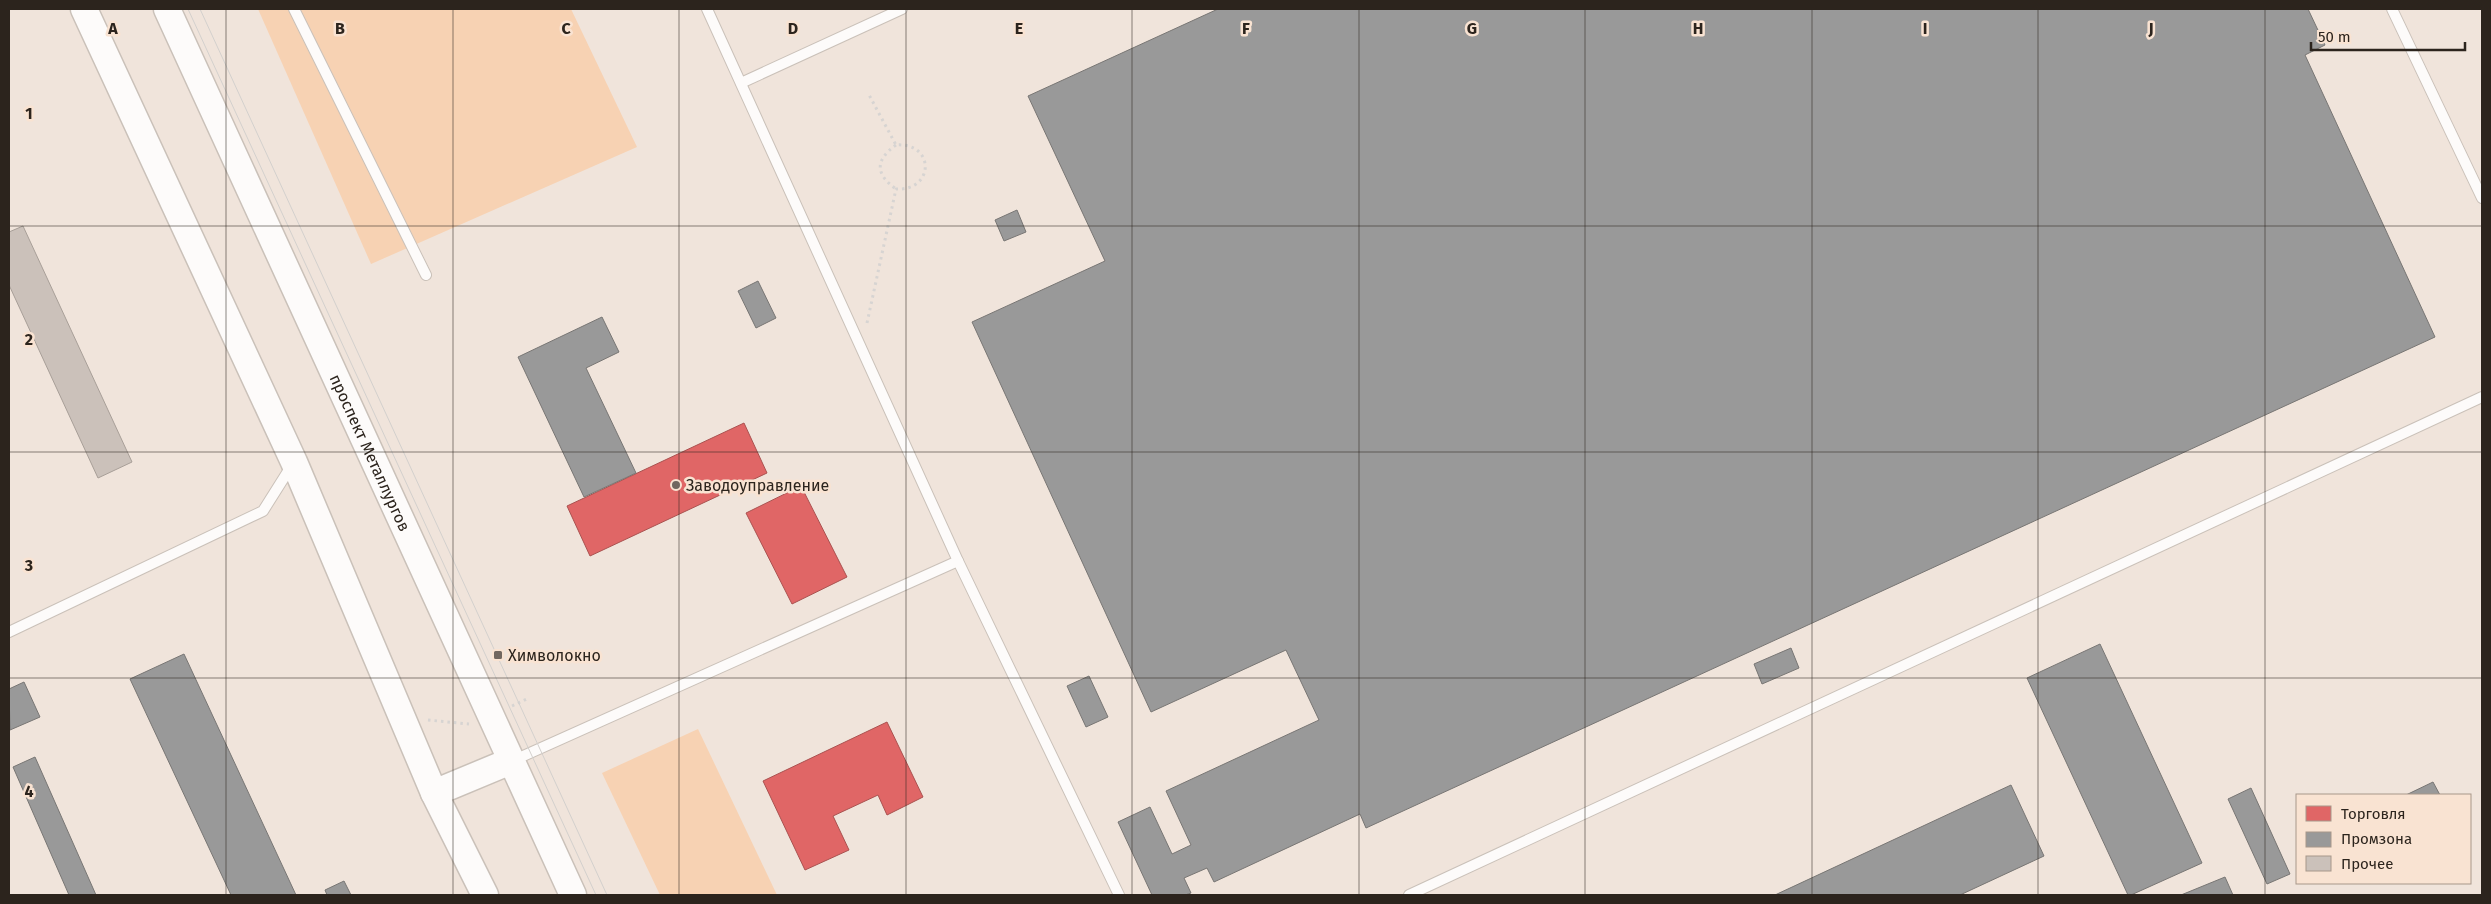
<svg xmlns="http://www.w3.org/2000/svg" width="2491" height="904" font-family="'Fira Sans',sans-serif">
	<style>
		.green { fill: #f7d2b3 }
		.shops { fill: #e06666; stroke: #aa5250 }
		.industry { fill: #999; stroke: #787674 }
		.building { fill: #cbc1ba; stroke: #a89f98 }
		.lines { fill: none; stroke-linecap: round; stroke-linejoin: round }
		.service-casing { stroke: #cac1b9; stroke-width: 12 }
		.tertiary-casing { stroke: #cac1b9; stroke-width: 29 }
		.path { stroke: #d7d4d2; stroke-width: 3; stroke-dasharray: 2.5 4; stroke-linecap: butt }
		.service { stroke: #fdfbfa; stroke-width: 10 }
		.tertiary { stroke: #fdfbfa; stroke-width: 26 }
		.tram { stroke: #d3d0cd; stroke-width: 1 }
		.grid { fill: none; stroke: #2c241d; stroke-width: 1; stroke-opacity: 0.55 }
		.poi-dot { fill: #716760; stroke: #f9e3d2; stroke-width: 2 }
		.labels { text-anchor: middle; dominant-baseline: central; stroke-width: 5; stroke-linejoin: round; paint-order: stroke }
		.street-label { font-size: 16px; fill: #2c241d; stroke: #f9e3d2 }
		.poi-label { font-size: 16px; fill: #2c241d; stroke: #f9e3d2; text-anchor: start }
		.grid-label { font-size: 16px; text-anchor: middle; font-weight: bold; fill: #2c241d; stroke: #f9e3d2; stroke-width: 5; stroke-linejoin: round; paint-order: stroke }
	</style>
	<rect width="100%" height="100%" fill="#f0e4db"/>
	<g class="green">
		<path d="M258,9H571L637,147L371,264Z"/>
		<path d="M698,729L777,895H660L602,773Z"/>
	</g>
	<g class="shops">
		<path d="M744,423L767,473L590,556L567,506Z"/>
		<path d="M801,486L847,577L792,604L746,513Z"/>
		<path d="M887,722L923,797L887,815L878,795L833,816L849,850L805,870L763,781Z"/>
	</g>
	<g class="industry">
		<path d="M1218,9H2308L2325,45L2305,55L2435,337L1366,828L1360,814L1214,882L1207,868L1184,878L1191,893L1185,895H1152L1118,822L1150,807L1172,854L1191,845L1166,791L1319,720L1286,650L1151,712L972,322L1105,261L1028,96Z"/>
		<path d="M1017,210L1026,232L1004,241L995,220Z"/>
		<path d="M758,281L776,318L756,328L738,291Z"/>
		<path d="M602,317L619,352L586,368L636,473L584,497L518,357Z"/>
		<path d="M2100,644L2202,863L2131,895H2128L2027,678Z"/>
		<path d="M1791,648L1799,668L1762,684L1754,664Z"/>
		<path d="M184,654L296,895H231L130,679Z"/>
		<path d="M1089,676L1108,717L1086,727L1067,686Z"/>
		<path d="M24,682L40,717L10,730L9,689Z"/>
		<path d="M35,757L96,895H69L13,767Z"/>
		<path d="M2433,782L2440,795H2406Z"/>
		<path d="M2011,785L2044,856L1960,895H1775Z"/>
		<path d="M2251,788L2290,874L2267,884L2228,799Z"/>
		<path d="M2225,877L2233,895H2181Z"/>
		<path d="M344,881L351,895H327L325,890Z"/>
	</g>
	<path class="building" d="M23,226L132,462L98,478L9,285V232Z"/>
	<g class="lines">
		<defs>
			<g id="service">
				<path d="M294,9L426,275"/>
				<path d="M707,9L958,561L1119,895"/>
				<path d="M2392,9L2482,198"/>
				<path d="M741,83L902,9"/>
				<path d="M9,632L263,511L292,465"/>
				<path d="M512,761L958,561"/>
				<path d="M1409,895L2482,397"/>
			</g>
			<g id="tertiary">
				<path d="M84,9L294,462L434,793L485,895"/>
				<path id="s1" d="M167,9L573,895"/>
				<path d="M434,793L511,761"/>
			</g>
		</defs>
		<use href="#service" class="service-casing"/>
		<use href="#tertiary" class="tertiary-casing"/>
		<g class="path">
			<path d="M896,145C875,160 875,174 896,189"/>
			<path d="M867,323L896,189C935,191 935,142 896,145L868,93"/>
			<path d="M512,706L529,698"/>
			<path d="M428,720L469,724"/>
		</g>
		<use href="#service" class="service"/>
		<use href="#tertiary" class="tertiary"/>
		<g class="tram">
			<path d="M188,9L596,895"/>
			<path d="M200,9L607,895"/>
		</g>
	</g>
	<path class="grid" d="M226,9V895M453,9V895M679,9V895M906,9V895M1132,9V895M1359,9V895M1585,9V895M1812,9V895M2038,9V895M2265,9V895M9,226H2482M9,452H2482M9,678H2482"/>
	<g class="poi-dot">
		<circle cx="676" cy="485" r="5"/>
		<rect x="493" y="650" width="10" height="10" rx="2.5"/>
	</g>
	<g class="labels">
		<g class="street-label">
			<text stroke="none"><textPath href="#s1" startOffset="488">проспект Металлургов</textPath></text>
		</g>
		<g class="poi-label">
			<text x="686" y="485">Заводоуправление</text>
			<text x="508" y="655">Химволокно</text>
		</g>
	</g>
	<g class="grid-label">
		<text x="113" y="34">A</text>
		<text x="340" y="34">B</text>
		<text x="566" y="34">C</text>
		<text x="793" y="34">D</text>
		<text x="1019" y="34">E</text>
		<text x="1246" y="34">F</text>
		<text x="1472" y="34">G</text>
		<text x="1698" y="34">H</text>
		<text x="1925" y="34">I</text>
		<text x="2151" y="34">J</text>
		<text x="29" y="119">1</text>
		<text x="29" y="345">2</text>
		<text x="29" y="571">3</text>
		<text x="29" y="797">4</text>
	</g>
	<rect width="2491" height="904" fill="none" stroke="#2c241d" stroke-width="20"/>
	<rect x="2296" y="794" width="175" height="90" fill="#f9e3d2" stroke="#a7978a"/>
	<rect x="2306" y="806" width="25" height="15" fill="#e06666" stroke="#a7978a"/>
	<text x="2341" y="819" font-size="15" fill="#2c241d">Торговля</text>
	<rect x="2306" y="832" width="25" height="15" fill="#999999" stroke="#a7978a"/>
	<text x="2341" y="844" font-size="15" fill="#2c241d">Промзона</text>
	<rect x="2306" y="856" width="25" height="15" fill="#cbc1ba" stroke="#a7978a"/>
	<text x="2341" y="869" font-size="15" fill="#2c241d">Прочее</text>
	<path d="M2311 42v8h154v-8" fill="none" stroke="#2c241d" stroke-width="2.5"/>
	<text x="2318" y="42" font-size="15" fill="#2c241d" stroke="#f9e3d2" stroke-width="4" paint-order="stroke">50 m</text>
</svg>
